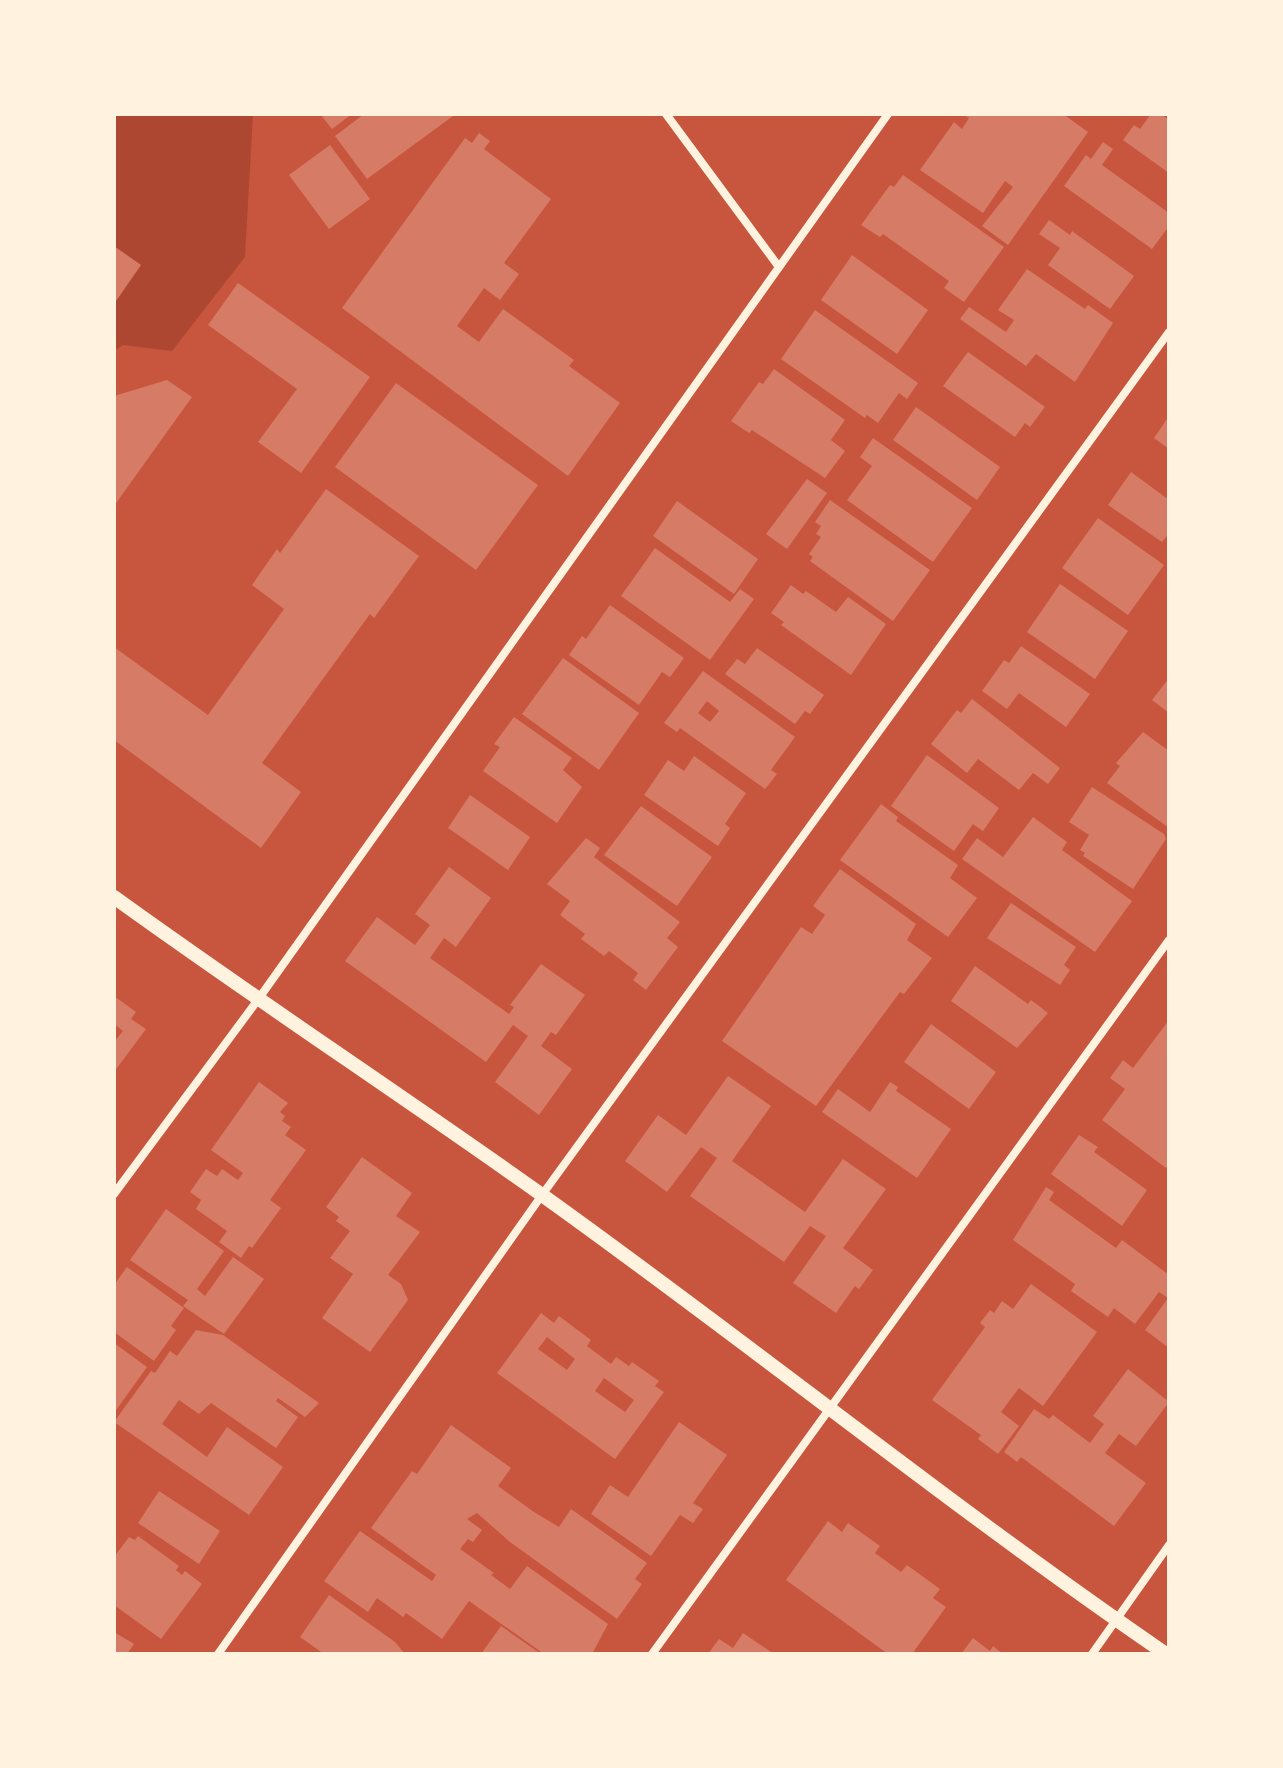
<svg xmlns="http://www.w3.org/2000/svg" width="1283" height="1768" font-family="'Open Sans',sans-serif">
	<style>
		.green { fill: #ae4732 }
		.building { fill: #d67c66; fill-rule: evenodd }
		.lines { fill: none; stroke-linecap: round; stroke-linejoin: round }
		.minor { stroke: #fff3e0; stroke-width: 8 }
		.tertiary { stroke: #fff3e0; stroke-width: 14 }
	</style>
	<rect width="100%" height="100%" fill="#c8553d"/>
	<path class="green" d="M114,114H253L245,257L172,351L123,345L114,351Z"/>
	<g class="building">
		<path d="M320,114H352L332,129Z"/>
		<path d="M364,114H451L453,116L367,179L335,136Z"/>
		<path d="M963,114H1063L1088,132L1008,245L982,226L1013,187L1005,181L983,213L920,170L954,122L962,129L969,118Z"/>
		<path d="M1151,114H1161L1169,120V173L1123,140L1134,125L1140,129Z"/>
		<path d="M479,133L490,141L484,149L551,199L504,263L519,274L500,300L484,288L457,326L479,342L503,309L574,360L569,366L620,403L568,476L342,308L465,138L472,143Z"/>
		<path d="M1103,142L1113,149L1102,165L1169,213V226L1152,249L1064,186L1086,155L1091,159Z"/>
		<path d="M330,145L370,199L329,229L289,175Z"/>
		<path d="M903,175L1004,247L964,302L944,288L949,281L883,234L880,237L861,225L890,185L894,187Z"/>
		<path d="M1049,220L1070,235L1072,231L1134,276L1110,309L1048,265L1060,248L1039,234Z"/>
		<path d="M114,246L141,265L114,304Z"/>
		<path d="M852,255L928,310L897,354L821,300Z"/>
		<path d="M1027,269L1085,309L1088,305L1113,323L1075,382L1036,354L1026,366L960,319L969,307L1006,332L1014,320L998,310Z"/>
		<path d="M238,283L370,377L301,473L258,442L297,389L208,325Z"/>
		<path d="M815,310L918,383L907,399L899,393L878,423L867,415L865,418L781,359Z"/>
		<path d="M968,352L1045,407L1030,427L1025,423L1015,437L943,386Z"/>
		<path d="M774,369L845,420L831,440L845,451L825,478L752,430L749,433L731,421L759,382L763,384Z"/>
		<path d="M167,380L192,397L114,506V396Z"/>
		<path d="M396,383L538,485L476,570L335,467Z"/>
		<path d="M916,407L1000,467L977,500L893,440Z"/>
		<path d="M1169,416V449L1154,438Z"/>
		<path d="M873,438L972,508L933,562L847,500L872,466L860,457Z"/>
		<path d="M1131,472L1169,500V533L1162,542L1108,505Z"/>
		<path d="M807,479L827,493L787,549L766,534Z"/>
		<path d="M326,489L419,556L374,618L370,614L262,763L301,792L261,848L114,740V647L208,715L284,609L252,585L277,549L280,553Z"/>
		<path d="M830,500L930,570L893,621L810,561L813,557L809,554L821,537L816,534L821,526L815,522Z"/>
		<path d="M677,501L758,559L734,594L653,536Z"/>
		<path d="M1098,518L1164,565L1128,615L1062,568Z"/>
		<path d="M655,548L730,602L740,589L754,599L710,660L621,596Z"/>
		<path d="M1060,584L1128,631L1095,679L1027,632Z"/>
		<path d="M791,585L803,594L806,591L836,612L848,597L886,624L851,675L781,625L784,622L771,613Z"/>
		<path d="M610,605L684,658L670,677L662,672L639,705L569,655L582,636L586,639Z"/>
		<path d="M1021,646L1090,694L1066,727L1019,693L1007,709L982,691L1004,660L1009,663Z"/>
		<path d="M757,648L824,695L810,714L805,711L795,724L725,674L737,659L745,664Z"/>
		<path d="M563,658L639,713L599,770L522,714Z"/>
		<path d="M703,671L795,737L771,770L777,774L765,789L680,728L677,732L664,723ZM707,701L719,711L710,722L698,713Z"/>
		<path d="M1169,678V713L1152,700Z"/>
		<path d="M972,699L1060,768L1048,784L1033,773L1019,790L978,759L967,773L931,744L957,710L961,713Z"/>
		<path d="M514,717L572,758L563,770L582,787L557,823L483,771L500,747L494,744Z"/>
		<path d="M1143,732L1169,751V828L1107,783L1120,766L1116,763Z"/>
		<path d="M927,755L999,808L983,831L973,824L954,851L891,806Z"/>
		<path d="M694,756L746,793L725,824L730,828L718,846L644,795L668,760L684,771Z"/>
		<path d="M1092,787L1164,834L1166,839L1133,889L1083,856L1085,853L1080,850L1089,835L1069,822Z"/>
		<path d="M470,795L530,837L508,870L448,828Z"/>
		<path d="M881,804L898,817L896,821L958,865L950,878L977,898L948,937L840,860Z"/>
		<path d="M641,806L712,857L677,906L604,855Z"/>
		<path d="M1033,817L1067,842L1062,850L1132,901L1095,952L962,859L977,838L1003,857Z"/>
		<path d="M586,838L600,848L594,857L680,922L667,938L678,947L646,990L633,980L638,973L609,951L604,956L581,939L585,934L560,915L570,901L547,884Z"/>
		<path d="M449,867L491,898L456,947L444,938L430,958L509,1014L514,1007L510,1005L541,964L585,995L556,1035L551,1032L541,1046L572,1069L539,1115L495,1082L528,1036L513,1025L486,1062L345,961L377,917L415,945L430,925L415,914Z"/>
		<path d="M840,869L916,924L907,940L932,958L904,994L900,992L816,1106L722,1041L801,927L812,934L825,915L813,906Z"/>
		<path d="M1011,903L1076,947L1064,965L1070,970L1060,985L987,938Z"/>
		<path d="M975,966L1028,1004L1031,1000L1048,1013L1017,1048L951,1001Z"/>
		<path d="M114,996L136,1012L131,1019L146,1029L114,1072V1042L123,1031L114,1024Z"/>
		<path d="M1169,1020V1163L1166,1168L1102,1120L1125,1089L1110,1078L1123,1060L1133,1068Z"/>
		<path d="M931,1024L996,1072L969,1109L904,1062Z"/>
		<path d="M728,1076L771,1106L732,1161L805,1212L843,1159L886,1189L843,1248L873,1270L859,1289L855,1286L836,1313L793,1283L826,1236L810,1226L784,1262L690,1196L717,1158L701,1147L667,1192L625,1161L658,1115L686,1135Z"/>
		<path d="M259,1082L288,1103L280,1112L285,1116L282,1121L291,1127L285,1135L306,1150L270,1200L281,1208L252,1248L249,1246L241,1258L219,1242L227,1231L196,1209L201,1200L190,1192L206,1169L217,1176L222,1169L238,1180L243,1173L211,1150Z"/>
		<path d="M890,1082L898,1087L896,1091L951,1129L917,1178L822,1112L838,1089L870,1112Z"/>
		<path d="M1079,1135L1098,1147L1094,1152L1147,1190L1122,1226L1051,1174Z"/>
		<path d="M362,1157L412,1193L396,1216L420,1232L388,1275L401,1284L408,1300L370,1352L322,1318L353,1274L330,1258L350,1231L336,1221L339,1217L326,1207Z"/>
		<path d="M1046,1187L1054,1192L1049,1200L1116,1248L1122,1240L1169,1275V1348L1145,1330L1168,1298L1159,1292L1135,1324L1114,1308L1108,1317L1071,1291L1075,1284L1013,1240Z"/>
		<path d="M166,1209L224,1251L197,1289L205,1296L233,1257L264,1279L224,1334L183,1306L188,1300L130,1260Z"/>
		<path d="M127,1267L184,1308L171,1326L176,1330L154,1361L114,1332V1285Z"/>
		<path d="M1031,1284L1097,1332L1043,1406L1019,1388L1001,1412L1019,1426L998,1454L978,1439L981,1435L932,1400L985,1327L980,1323L990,1310L994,1313L1002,1301L1013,1309Z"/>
		<path d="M541,1313L554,1323L559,1316L591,1340L587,1346L611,1364L616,1357L629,1366L632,1362L659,1381L655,1386L664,1392L615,1459L497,1373ZM547,1337L575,1359L567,1370L538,1349ZM604,1378L634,1400L625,1412L595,1391Z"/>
		<path d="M196,1330L223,1335L319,1403L305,1417L278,1398L276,1401L298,1417L276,1448L211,1403L199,1414L179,1400L162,1424L207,1457L227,1427L283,1467L249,1515L114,1422L151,1371L155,1373L170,1351L177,1356Z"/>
		<path d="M114,1343L147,1367L114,1413Z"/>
		<path d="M1128,1369L1169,1402L1136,1446L1119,1434L1105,1453L1146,1483L1114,1526L1021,1457L1017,1462L1004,1452L1034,1409L1049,1419L1053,1415L1090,1443L1104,1424L1093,1416Z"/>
		<path d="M679,1422L727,1455L693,1503L703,1509L693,1523L680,1515L651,1556L591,1514L610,1485L628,1497Z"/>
		<path d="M451,1425L511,1468L498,1486L534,1512L559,1527L571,1509L647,1563L635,1579L642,1584L617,1619L510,1542L477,1513L467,1519L482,1530L473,1542L468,1539L460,1549L494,1573L491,1575L510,1589L527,1566L608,1624L592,1654H544L469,1601L442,1639L406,1613L403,1617L377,1598L368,1612L324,1581L360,1531L432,1581L436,1575L371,1528L412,1471L417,1474Z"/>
		<path d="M159,1491L220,1531L199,1564L138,1523Z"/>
		<path d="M828,1521L842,1532L848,1523L880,1546L875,1553L901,1572L907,1565L940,1589L933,1598L946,1607L912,1654H888L786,1580Z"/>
		<path d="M138,1536L179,1566L176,1570L182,1575L185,1571L202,1584L161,1639L114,1605V1557L129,1537L135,1540Z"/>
		<path d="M329,1595L395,1642L405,1654H324L300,1637Z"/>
		<path d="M501,1626L541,1654H481Z"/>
		<path d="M114,1632L134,1644L127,1654H114Z"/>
		<path d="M743,1633L774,1654H708L719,1639L733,1648Z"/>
		<path d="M973,1638L990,1651L993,1646L1003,1654H961Z"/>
	</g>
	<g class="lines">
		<g class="minor">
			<path d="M666,114L779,267"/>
			<path d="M114,1194L257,1001L888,114"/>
			<path d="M218,1654L542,1195L1169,332"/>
			<path d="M652,1654L1169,940"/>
			<path d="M1092,1654L1169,1545"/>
		</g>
		<path class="tertiary" d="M114,897C255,999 400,1094 542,1195C752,1345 953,1508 1166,1654"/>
	</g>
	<rect width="1283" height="1768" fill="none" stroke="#fff3e0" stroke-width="232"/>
</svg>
